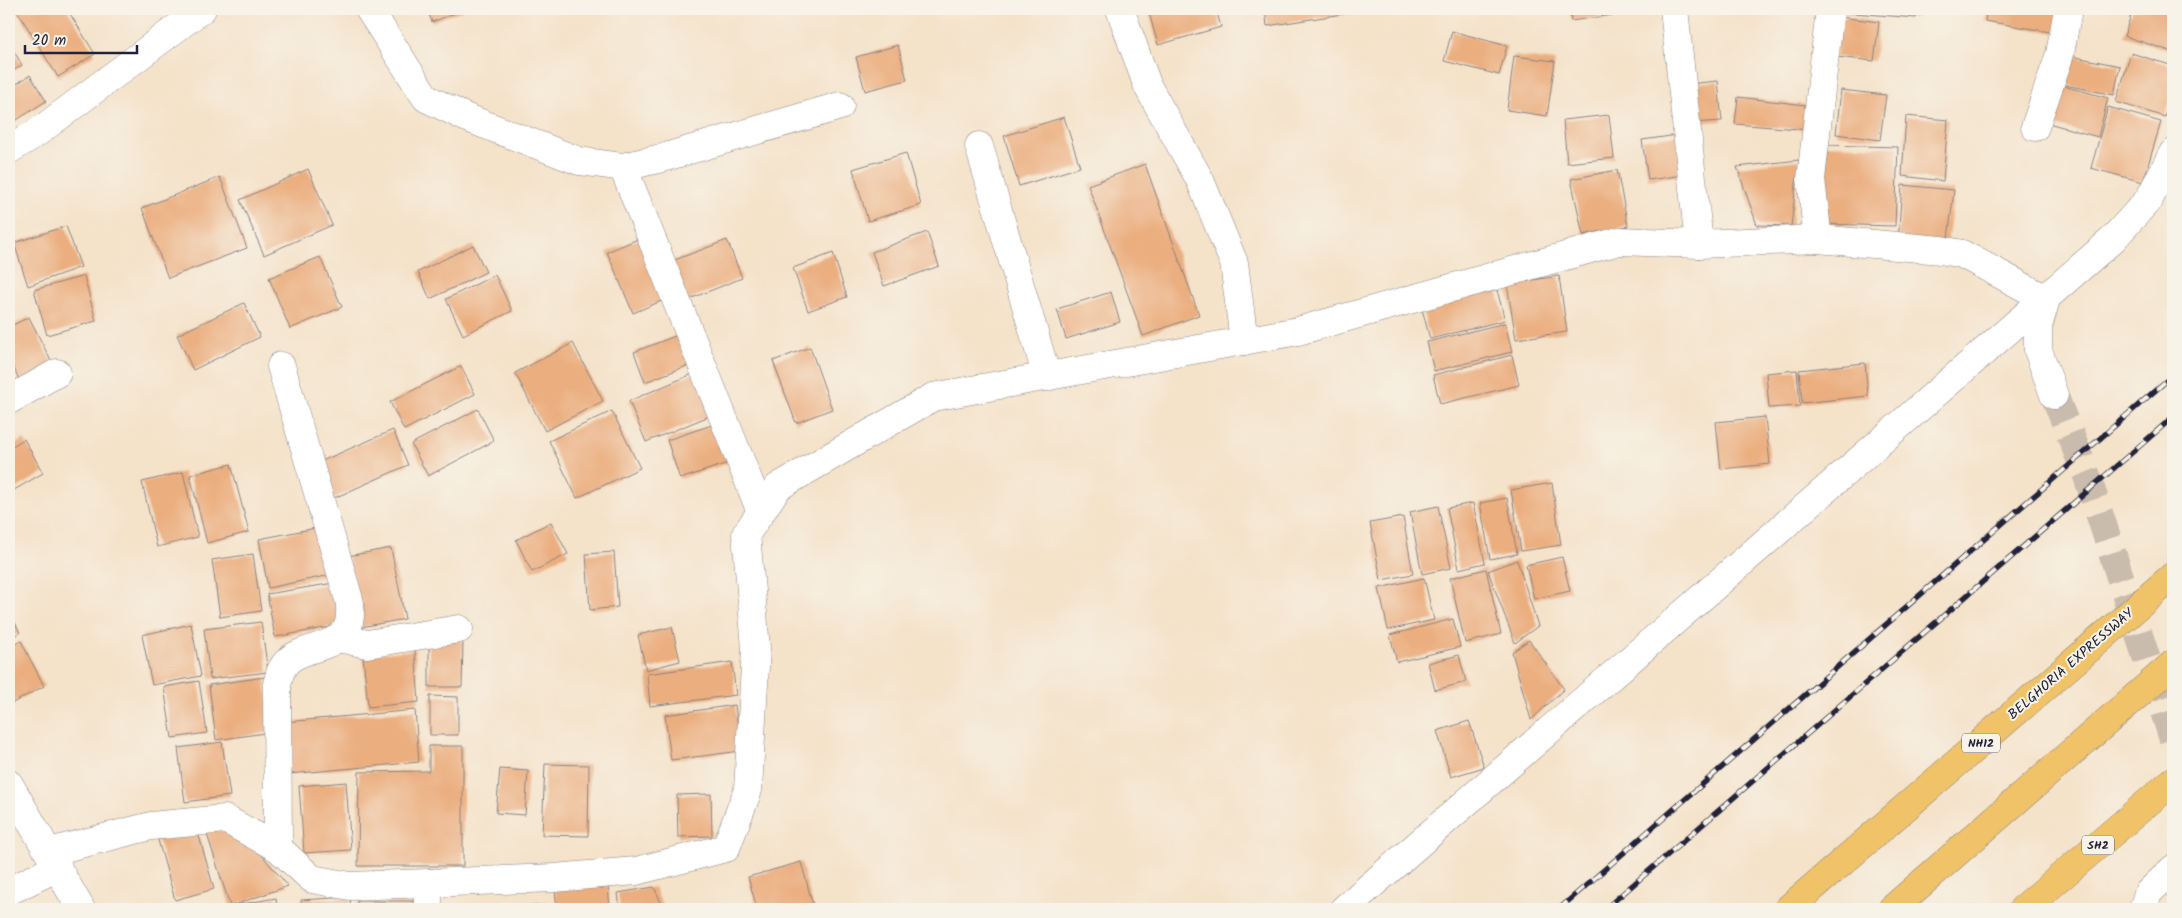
<svg xmlns="http://www.w3.org/2000/svg" width="2182" height="918" font-family="Kalam,sans-serif">
	<style>
		.building { fill: #ebae7f }
		.lines { fill: none; stroke-linecap: round; stroke-linejoin: round }
		.minor-tunnel { stroke: #cabcad; stroke-width: 28; stroke-dasharray: 28 14; stroke-linecap: butt }
		.minor-casing { stroke: #8b8282; stroke-width: 29 }
		.major-casing { stroke: #8b8282; stroke-width: 29 }
		.highway-casing { stroke: #8b8282; stroke-width: 29 }
		.minor { stroke: #fff; stroke-width: 28 }
		.major { stroke: #f0c369; stroke-width: 28 }
		.highway { stroke: #f0c369; stroke-width: 28 }
		.rail-casing { stroke: #22223b; stroke-width: 5.5 }
		.rail { stroke: #f7f3e8; stroke-width: 4; stroke-dasharray: 11; stroke-linecap: butt }
		.labels { text-anchor: middle; dominant-baseline: central; stroke-width: 4; stroke-linejoin: round; paint-order: stroke }
		.shield { fill: #f7f3e8; stroke: #62616f; stroke-width: 1 }
		.shield-label { font-size: 12px; font-weight: bold; fill: #22223b }
		.street-label { font-size: 14px; fill: #22223b; stroke: #f7f3e8 }
	</style>
	<rect width="100%" height="100%" fill="#f7f3e8"/>
	<filter id="ink" filterUnits="userSpaceOnUse"><feTurbulence type="fractalNoise" baseFrequency=".02" numOctaves="2"/><feDisplacementMap in="SourceGraphic" scale="10" xChannelSelector="R" yChannelSelector="G"/><feConvolveMatrix kernelMatrix="1 2 1 2 8 2 1 2 1" color-interpolation-filters="sRGB"/></filter>
	<filter id="wash" filterUnits="userSpaceOnUse"><feTurbulence type="fractalNoise" baseFrequency=".0096" numOctaves="4" result="noise"/><feDisplacementMap in="SourceGraphic" scale="20" xChannelSelector="R" yChannelSelector="G"/><feGaussianBlur stdDeviation="1.12" result="paint"/><feColorMatrix in="noise" values="0 0 0 0 0 0 0 0 0 0 0 0 0 0 0 0 0 1.4 0 .05"/><feComposite in="paint" operator="in"/></filter>
	<g filter="url(#wash)">
		<rect width="100%" height="100%" fill="#f4e2c9"/>
		<g id="blocks">
			<g class="building">
				<path d="M16,9H67L95,54L58,77Z"/>
				<path d="M427,9H466L432,22Z"/>
				<path d="M1148,9H1216L1221,27L1158,45Z"/>
				<path d="M1265,9H1348L1349,13L1267,26Z"/>
				<path d="M1570,9H1648V10L1571,21Z"/>
				<path d="M1841,9H1917L1916,18L1841,12Z"/>
				<path d="M1987,9H2060L2056,33L1985,21Z"/>
				<path d="M2133,9H2173V52L2124,36Z"/>
				<path d="M1840,17L1879,22L1874,61L1836,57Z"/>
				<path d="M1452,31L1507,46L1499,75L1444,61Z"/>
				<path d="M9,43L22,65L9,74Z"/>
				<path d="M898,45L907,80L865,91L856,57Z"/>
				<path d="M2131,53L2173,66V91L2165,117L2116,102Z"/>
				<path d="M2066,55L2120,66L2114,95L2060,84Z"/>
				<path d="M1514,56L1555,61L1547,116L1507,110Z"/>
				<path d="M30,75L46,101L9,125V89Z"/>
				<path d="M1718,81L1722,121L1692,123L1688,84Z"/>
				<path d="M2056,84L2108,98L2098,137L2045,122Z"/>
				<path d="M1841,90L1886,95L1880,140L1836,134Z"/>
				<path d="M1738,97L1814,106L1810,130L1735,124Z"/>
				<path d="M2108,107L2161,122L2143,182L2091,168Z"/>
				<path d="M1609,115L1614,158L1567,163L1563,120Z"/>
				<path d="M1906,116L1948,120L1943,181L1902,176Z"/>
				<path d="M1064,117L1080,167L1019,186L1004,136Z"/>
				<path d="M1678,135L1684,175L1648,180L1642,140Z"/>
				<path d="M1824,145L1898,147L1895,226L1822,224Z"/>
				<path d="M906,153L921,205L868,221L853,169Z"/>
				<path d="M1799,160L1791,226L1757,225L1737,167Z"/>
				<path d="M1145,164L1199,315L1143,336L1088,185Z"/>
				<path d="M308,169L332,225L264,255L240,200Z"/>
				<path d="M1617,170L1628,226L1583,235L1571,179Z"/>
				<path d="M220,177L247,248L168,278L142,208Z"/>
				<path d="M1902,185L1954,190L1947,247L1898,241Z"/>
				<path d="M66,226L81,267L28,286L14,243Z"/>
				<path d="M927,232L939,266L884,286L872,252Z"/>
				<path d="M645,236L671,297L633,313L607,252Z"/>
				<path d="M727,240L742,278L687,300L672,261Z"/>
				<path d="M473,245L486,272L430,299L418,272Z"/>
				<path d="M833,253L847,297L808,311L793,268Z"/>
				<path d="M320,257L342,307L290,329L269,278Z"/>
				<path d="M495,275L512,311L463,335L446,299Z"/>
				<path d="M84,276L96,321L47,335L34,290Z"/>
				<path d="M1559,276L1567,332L1516,339L1507,284Z"/>
				<path d="M1497,290L1505,320L1430,339L1422,309Z"/>
				<path d="M1111,292L1120,322L1066,339L1057,309Z"/>
				<path d="M244,303L260,337L193,370L177,335Z"/>
				<path d="M29,317L55,369L22,386L9,358V327Z"/>
				<path d="M1505,323L1512,352L1434,371L1427,342Z"/>
				<path d="M688,331L700,361L645,382L634,352Z"/>
				<path d="M573,343L603,401L545,431L515,373Z"/>
				<path d="M810,347L832,409L796,423L773,361Z"/>
				<path d="M1512,355L1519,385L1440,404L1433,375Z"/>
				<path d="M1865,363L1868,396L1802,403L1799,370Z"/>
				<path d="M9,366L16,381L9,385Z"/>
				<path d="M461,366L475,394L404,430L390,402Z"/>
				<path d="M702,370L719,412L646,442L629,401Z"/>
				<path d="M1797,370L1800,406L1769,408L1766,373Z"/>
				<path d="M478,409L494,441L428,476L411,444Z"/>
				<path d="M612,411L640,468L577,498L549,441Z"/>
				<path d="M1765,417L1770,464L1721,469L1716,422Z"/>
				<path d="M721,422L734,461L680,479L667,440Z"/>
				<path d="M393,430L408,465L332,499L317,463Z"/>
				<path d="M24,439L43,473L9,493V448Z"/>
				<path d="M231,464L249,532L207,543L190,475Z"/>
				<path d="M183,472L198,537L157,547L142,482Z"/>
				<path d="M1552,483L1561,545L1521,551L1511,490Z"/>
				<path d="M1507,498L1517,554L1490,559L1480,503Z"/>
				<path d="M1473,503L1485,563L1459,569L1447,508Z"/>
				<path d="M1438,506L1451,568L1422,574L1410,512Z"/>
				<path d="M1403,517L1413,574L1381,580L1370,523Z"/>
				<path d="M551,522L568,554L532,572L516,540Z"/>
				<path d="M326,526L335,574L268,588L259,539Z"/>
				<path d="M391,548L405,619L361,627L348,556Z"/>
				<path d="M614,552L618,607L590,610L586,554Z"/>
				<path d="M253,554L261,611L220,617L212,560Z"/>
				<path d="M1562,557L1570,591L1534,599L1526,565Z"/>
				<path d="M1517,560L1538,626L1515,643L1488,571Z"/>
				<path d="M1486,569L1501,634L1465,643L1450,578Z"/>
				<path d="M1424,578L1434,620L1388,630L1379,588Z"/>
				<path d="M334,583L341,625L275,637L267,594Z"/>
				<path d="M9,610L20,633L9,638Z"/>
				<path d="M1453,619L1460,647L1397,662L1390,635Z"/>
				<path d="M261,622L268,672L210,679L204,629Z"/>
				<path d="M191,624L201,676L152,685L142,635Z"/>
				<path d="M672,627L680,661L646,670L638,635Z"/>
				<path d="M429,640L463,641L462,687H429Z"/>
				<path d="M1529,640L1564,689L1531,720L1512,652Z"/>
				<path d="M21,641L44,686L9,705V648Z"/>
				<path d="M415,650L419,702L368,707L363,655Z"/>
				<path d="M1459,655L1466,682L1435,690L1428,663Z"/>
				<path d="M732,662L736,695L650,706L647,674Z"/>
				<path d="M265,677L272,732L216,740L209,685Z"/>
				<path d="M199,681L207,733L172,738L164,687Z"/>
				<path d="M430,696L458,697V735H430Z"/>
				<path d="M735,705L741,751L671,760L665,715Z"/>
				<path d="M415,710L419,762L289,774L285,722Z"/>
				<path d="M1469,721L1484,767L1451,777L1437,731Z"/>
				<path d="M222,742L230,796L185,802L178,748Z"/>
				<path d="M429,746H463V866H358L359,772L429,771Z"/>
				<path d="M545,764L589,765L588,836L542,835Z"/>
				<path d="M500,769L528,771L525,815L496,813Z"/>
				<path d="M346,782L351,850L304,853L299,786Z"/>
				<path d="M711,794L712,836L678,837L677,795Z"/>
				<path d="M205,828L244,834L288,886L231,906L276,898L277,909H231Z"/>
				<path d="M197,829L214,889L175,900L158,840Z"/>
				<path d="M801,862L814,909H757L748,877Z"/>
				<path d="M608,885L610,909H557L555,890Z"/>
				<path d="M654,887L664,909H620L618,893Z"/>
				<path d="M350,897L351,909H302L301,900Z"/>
				<rect x="357" y="901" width="56" height="8"/>
				<path d="M548,905V909H504V908Z"/>
			</g>
		</g>
	</g>
	<g filter="url(#ink)">
		<use href="#blocks" fill-opacity="0" stroke="#8b8282" stroke-width="1"/>
		<g class="lines">
			<path class="minor-tunnel" d="M2054,395L2087,476L2173,739"/>
			<defs>
				<g id="minor">
					<path d="M369,9L426,98L465,117L579,161L623,167L662,158L840,106"/>
					<path d="M1120,9L1148,87L1200,180L1234,263L1244,341"/>
					<path d="M1674,9L1699,244"/>
					<path d="M2035,127L2060,54L2068,9"/>
					<path d="M979,146L1047,377"/>
					<path d="M9,150L38,132L202,9"/>
					<path d="M623,167L761,512"/>
					<path d="M1818,239L1811,179L1830,9"/>
					<path d="M9,400L57,373"/>
					<path d="M339,638L367,644L459,629"/>
					<path d="M9,784L81,909"/>
					<path d="M278,848L277,684C279,679 279,673 282,669C294,644 337,652 348,626C351,619 350,611 350,603L281,366"/>
					<path d="M49,852L151,826L225,819L278,848L312,879L350,886L554,878L636,871L726,848L748,790L756,648L746,534L778,487L933,397L1298,331L1619,241L1699,244L1818,239L1941,250L1962,254L2046,299L2038,327V350L2054,395"/>
					<path d="M9,891L58,867"/>
					<path d="M427,909L430,883"/>
					<path d="M1344,909L2112,240L2149,199L2173,153"/>
					<path d="M2143,909L2148,893L2173,869"/>
				</g>
				<path id="major" d="M2023,909L2173,781"/>
				<g id="highway">
					<path d="M1788,909L2173,576"/>
					<path d="M1892,909L2173,664"/>
				</g>
			</defs>
			<use href="#minor" class="minor-casing"/>
			<use href="#major" class="major-casing"/>
			<use href="#highway" class="highway-casing"/>
			<use href="#minor" class="minor"/>
			<use href="#major" class="major"/>
			<use href="#highway" class="highway"/>
			<defs>
				<g id="rail">
					<path d="M1559,909L2173,375"/>
					<path d="M1605,909L2173,417"/>
				</g>
			</defs>
			<use href="#rail" class="rail-casing"/>
			<use href="#rail" class="rail"/>
		</g>
	</g>
	<g class="labels">
		<g class="shield">
			<rect x="1962" y="733.5" width="38" height="19" rx="4"/>
			<rect x="2082" y="835.5" width="32" height="19" rx="4"/>
		</g>
		<g class="shield-label">
			<text x="1981" y="743">NH12</text>
			<text x="2098" y="845">SH2</text>
		</g>
		<g class="street-label">
			<text transform="translate(2071 664) rotate(-41)">BELGHORIA EXPRESSWAY</text>
		</g>
	</g>
	<rect width="2182" height="918" fill="none" stroke="#f7f3e8" stroke-width="30"/>
	<path d="M25 45v8h112v-8" fill="none" stroke="#22223b" stroke-width="2.5"/>
	<text x="32" y="45" font-size="15" fill="#22223b" stroke="#f7f3e8" stroke-width="4" paint-order="stroke">20 m</text>
</svg>
